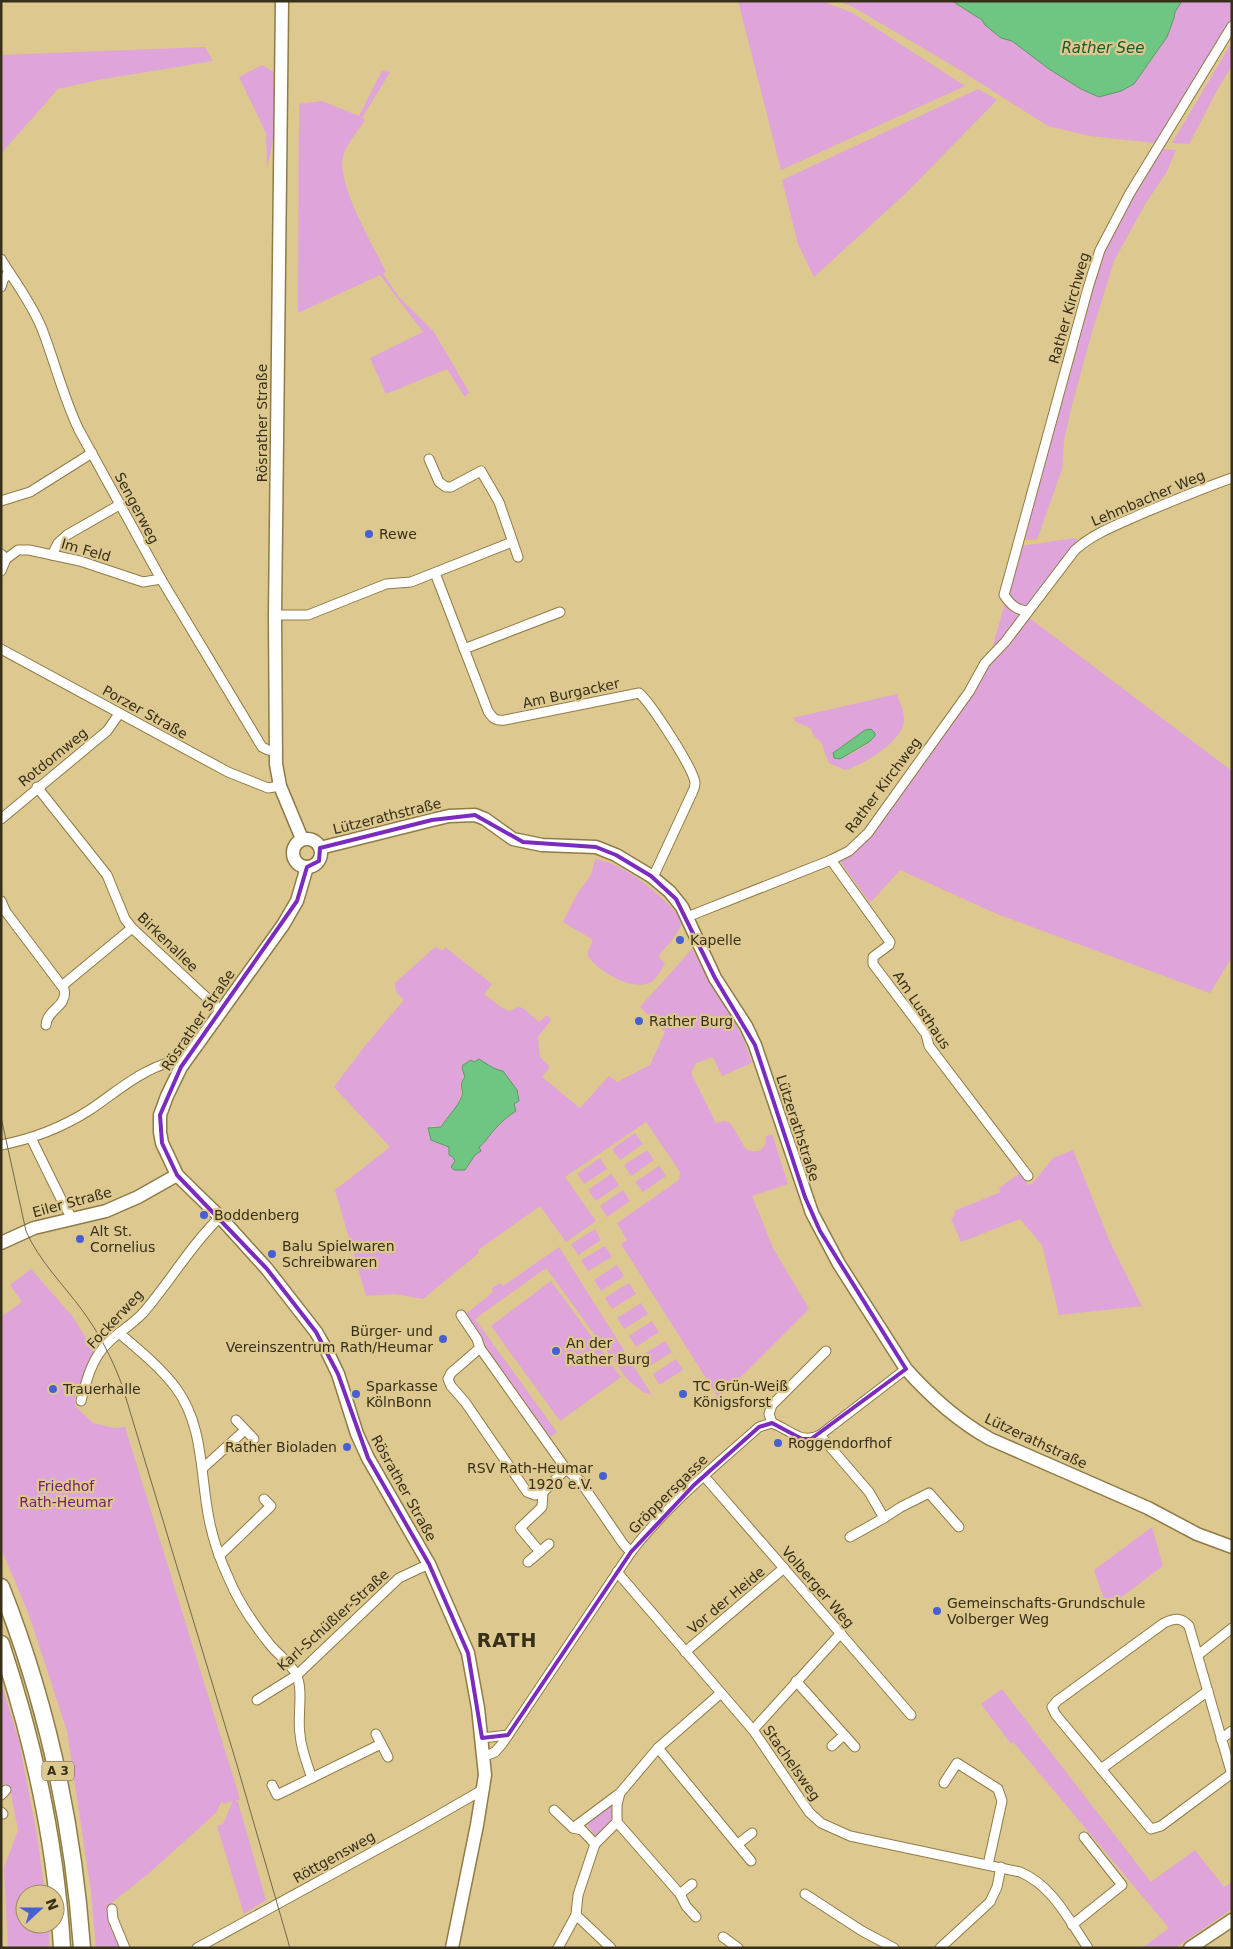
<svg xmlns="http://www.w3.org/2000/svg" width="1233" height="1949" font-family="'DejaVu Sans',sans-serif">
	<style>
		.green { fill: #dfa4d9; fill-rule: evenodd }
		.water { fill: #6fc683; stroke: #5e9963 }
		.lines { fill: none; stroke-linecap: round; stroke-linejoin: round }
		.street-casing { stroke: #8f7b45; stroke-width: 11 }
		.secondary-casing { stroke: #8f7b45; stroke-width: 15 }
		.highway-casing { stroke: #8f7b45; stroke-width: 19 }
		.street { stroke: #fff; stroke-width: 9 }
		.secondary { stroke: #fff; stroke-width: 12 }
		.highway { stroke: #fff; stroke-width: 16 }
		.tram { stroke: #756845; stroke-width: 1 }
		.marked { fill: none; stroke: #7b2cbf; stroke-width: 4; stroke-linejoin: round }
		.poi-dot { fill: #465fd3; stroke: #ddc890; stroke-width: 2 }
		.labels { text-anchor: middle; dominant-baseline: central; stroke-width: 4.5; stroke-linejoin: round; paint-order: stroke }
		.shield { fill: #ddc890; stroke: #695d3c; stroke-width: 1 }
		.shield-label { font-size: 12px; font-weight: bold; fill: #372f18 }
		.street-label { font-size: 14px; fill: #372f18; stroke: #ddc890 }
		.poi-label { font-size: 14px; fill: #372f18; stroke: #ddc890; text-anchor: start }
		.park-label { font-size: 14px; fill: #761d72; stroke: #ddc890 }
		.water-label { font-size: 15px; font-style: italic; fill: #1b592e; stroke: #ddc890 }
		.district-label { font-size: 19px; font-weight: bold; letter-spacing: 1px; fill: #372f18; stroke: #ddc890 }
	</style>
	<rect width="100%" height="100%" fill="#ddc890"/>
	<g class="green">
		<path d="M738,1H821L851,12L965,86L781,170Z"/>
		<path d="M839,1H952L982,20L1001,38L1012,41L1049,69L1081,89L1116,92L1134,84L1154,57L1167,37L1174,18L1175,12L1182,1H1232V18L1155,143L1090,136L1048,126L955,67L853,7Z"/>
		<path d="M1232,42V66L1220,85L1189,144L1172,143Z"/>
		<path d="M205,47L213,61L98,80L58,89L5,149L1,155V55Z"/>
		<path d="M262,65L274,72V134L267,170L266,133L239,77Z"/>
		<path d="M382,71L390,72L362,118L365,120C358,131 346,144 343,157C337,185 373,245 386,272L383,274L399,297L434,332L469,392L465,397L447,369L386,394L370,358L423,332L380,275L298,313L299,104L322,101L359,116Z"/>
		<path d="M978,89L997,100L906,193L814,277L798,244L782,180Z"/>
		<path d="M1161,149L1176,150L1166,173L1144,206L1114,261L1092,332L1072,405L1064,440L1062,469L1037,540H1023L1090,288C1109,237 1133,194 1161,149Z"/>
		<path d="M1075,538L1080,543L1028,606L1018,607L1009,595V590L1021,546Z"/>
		<path d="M1005,603L1015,612L1023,614L997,647L993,645Z"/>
		<path d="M1028,617L1232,771V957L1210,993L997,914L900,870L870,903L840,861C867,847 884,819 901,795C933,751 961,706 991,661C1002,646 1016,632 1028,617Z"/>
		<path d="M897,694C899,702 905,712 904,721C902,742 863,765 845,770L829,763L821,742L814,736L810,728L796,722L793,718ZM868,729L875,736L869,743L851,754L833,753Z"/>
		<path d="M595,859C629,865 662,896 684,921L672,940L658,956L665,963C662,968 658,976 654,980C636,995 596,971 587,954L593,940L563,922L577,894L591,875Z"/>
		<path d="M435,947L443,951L445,947L492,984L484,994L502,1008L509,1011L519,1007L523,1008L539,1022L547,1015L551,1020L538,1037L540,1057L550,1067L542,1077L580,1108L609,1076L617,1082L650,1065L665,1032L640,1007L692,949L744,1040L752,1063L722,1076L713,1057L696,1063L691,1073L716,1123C720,1122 725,1120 728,1122C734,1126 742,1144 746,1149C758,1155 767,1149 766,1136L772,1134L788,1184L752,1196L773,1248L809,1309L742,1376L718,1397L621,1244L627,1240L617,1223L679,1180L680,1172L646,1122L565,1177L596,1221L566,1242L540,1206L478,1250L479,1253L423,1299L395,1294L366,1296L335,1190L390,1147L334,1087L364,1047L404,1000L396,992L395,983ZM479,1059C487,1064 495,1070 502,1071L517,1095L514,1104L516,1111C502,1120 490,1134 479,1147L481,1151L475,1155L465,1170L457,1169L449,1147L431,1140L428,1129L432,1126L441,1127C451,1113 464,1102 461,1084L465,1077L462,1068L463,1065Z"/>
		<path d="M635,1133L643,1144L620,1160L612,1149Z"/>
		<path d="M647,1150L654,1160L631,1176L624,1165Z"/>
		<path d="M1073,1150L1110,1242L1142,1306L1059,1315L1042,1245L1020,1219L961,1242L951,1218L955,1216L954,1211L1001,1192L999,1188L1020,1173L1028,1185L1032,1184L1053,1158Z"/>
		<path d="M600,1158L607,1169L584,1184L577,1174Z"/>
		<path d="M659,1166L666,1176L643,1192L635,1182Z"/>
		<path d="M611,1174L619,1185L596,1201L588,1190Z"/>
		<path d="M623,1190L630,1201L607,1217L600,1206Z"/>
		<path d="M595,1229L601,1240L578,1255L571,1244Z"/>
		<path d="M605,1246L612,1257L588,1271L581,1260Z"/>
		<path d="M559,1247L652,1395L643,1392L628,1380L546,1268L475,1319L557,1432L550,1437L462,1316L466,1314L493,1292L491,1289L500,1283L503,1286Z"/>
		<path d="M617,1265L624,1276L601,1291L594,1280Z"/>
		<path d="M31,1269L73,1317L95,1353L75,1396V1406L93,1423L114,1428L125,1427L240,1799L235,1801L238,1802L266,1900L244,1914L217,1826L223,1824L233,1801L223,1804L222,1801L216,1813L148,1874L110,1904L111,1919L122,1948H96L91,1892L67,1731L29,1615L1,1548V1317L22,1302L10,1285Z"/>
		<path d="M551,1281L621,1377L560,1421L491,1326Z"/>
		<path d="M629,1283L636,1294L612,1309L605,1298Z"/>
		<path d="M641,1303L648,1314L624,1329L617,1318Z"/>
		<path d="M652,1321L659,1332L636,1347L629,1336Z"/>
		<path d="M665,1341L672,1352L648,1367L641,1356Z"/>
		<path d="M676,1359L683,1370L659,1385L653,1374Z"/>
		<path d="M1152,1527L1163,1566L1107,1608L1094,1570Z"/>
		<path d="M1,1682L19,1741L37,1836L45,1894H25V1924H49V1948H8L4,1868L18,1830L11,1793L1,1782Z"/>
		<path d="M1002,1689L1151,1882L1195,1850L1224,1887L1232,1882V1909L1175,1948H1142L1169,1928L1013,1742L1011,1744L981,1704Z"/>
		<path d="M611,1802L614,1803L611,1823L596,1837L586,1823Z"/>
	</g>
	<g class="water">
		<path d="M952,1H1182L1175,12L1174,18L1167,37L1134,84L1121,91L1099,97L1081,89L1049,69L1012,41L1001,38L985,25L982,20Z"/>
		<path d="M871,729L875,733V736L869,742L840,759L834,758L833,753L865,730Z"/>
		<path d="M479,1059C487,1064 495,1070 503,1071L517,1090L519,1101L514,1104L516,1111C508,1116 501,1122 495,1129C490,1134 485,1143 479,1147L481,1151L475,1155L465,1170H454L451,1167L455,1161L453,1157L449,1155V1147L431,1140L428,1128L441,1127C447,1117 458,1107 462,1096C464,1088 458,1086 465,1077L462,1068L463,1065L471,1060L474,1062Z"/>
	</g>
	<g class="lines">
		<defs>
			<g id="street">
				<path d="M1,259C15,282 32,304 42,329C55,362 63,397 79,430L161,579L262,747L268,750L276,751"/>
				<path d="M1,287L3,280L9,272"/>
				<path d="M429,459L439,482L446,487H451L481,471L499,502L518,557"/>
				<path d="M1,501L30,492L92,453"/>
				<path d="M1,554L6,559L1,571"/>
				<path d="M52,555L58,543L67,535L121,504"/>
				<path d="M6,559L18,550H29L80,561L143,582L161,579"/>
				<path d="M435,573L488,711C493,719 496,721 505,720L639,693C650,702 694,769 695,783C695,784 694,790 693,791L655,873L651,876"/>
				<path d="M1028,611C1016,610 1011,605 1004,595L1088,288L1100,250L1130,193L1232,26"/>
				<path d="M275,615H308L386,584L411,582L512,542"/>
				<path d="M1,649L228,772L268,788L280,786"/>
				<path d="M464,649L560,612"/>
				<path d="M37,787L107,875L125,919L132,928L221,1011"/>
				<path d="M1,819L107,731L119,714"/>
				<path d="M831,860L890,942L889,945L873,957V964L926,1034L929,1046L1028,1176"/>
				<path d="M1,901L6,912L64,989C68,1007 47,1009 46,1025"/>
				<path d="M687,917L831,860L849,851L868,833L969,692L985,663L1005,642L1075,550C1094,533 1117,525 1139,515C1170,502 1200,489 1232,478"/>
				<path d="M63,985L132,928"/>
				<path d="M31,1138L64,1205L72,1218"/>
				<path d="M1,1145C32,1139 61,1128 88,1111C114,1094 140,1070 171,1062L181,1067"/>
				<path d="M461,1315L477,1339L480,1348L566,1469L580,1481L624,1545L631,1552"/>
				<path d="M119,1333C139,1350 160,1367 176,1388C204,1426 200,1475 209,1519C213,1540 220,1560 229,1579C239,1604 255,1626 271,1646C279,1655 291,1664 296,1674C304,1689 297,1718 300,1734C301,1749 307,1764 312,1778"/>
				<path d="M480,1348L451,1373L448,1379L451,1386L465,1402L527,1492L535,1495L543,1492L566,1469"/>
				<path d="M81,1401C85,1386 89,1369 98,1355C109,1337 129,1328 143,1313C170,1282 190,1246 220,1217"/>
				<path d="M236,1420L254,1439"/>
				<path d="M772,1423L769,1414L772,1405L826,1351"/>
				<path d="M820,1435L869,1492L884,1518L901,1507L929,1493L959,1527"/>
				<path d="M203,1468L245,1430"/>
				<path d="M704,1476L911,1715"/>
				<path d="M850,1537L884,1518"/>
				<path d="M540,1552L520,1528L542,1507L543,1492"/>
				<path d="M219,1556L271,1506L264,1499"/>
				<path d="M528,1562L549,1544"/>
				<path d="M617,1572L753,1730L809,1812L821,1823L850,1836L1020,1872C1052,1885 1069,1920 1088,1948"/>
				<path d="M685,1652L784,1568"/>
				<path d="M1198,1655L1232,1628"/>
				<path d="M796,1681L855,1747"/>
				<path d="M721,1693L658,1748L751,1861"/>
				<path d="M257,1700L297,1675L399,1578L429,1564"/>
				<path d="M753,1730L841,1633"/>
				<path d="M376,1734L388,1757"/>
				<path d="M482,1738L508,1735"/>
				<path d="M1221,1739L1232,1731"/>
				<path d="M832,1746L844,1735"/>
				<path d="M483,1757L495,1752L502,1744L631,1552C667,1505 715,1466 759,1427L772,1423C791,1430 801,1445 820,1435L906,1369"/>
				<path d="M1101,1769L1208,1691"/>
				<path d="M1231,1774L1161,1826L1151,1829L1056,1715L1052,1707L1057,1701L1164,1623C1175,1618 1181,1617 1189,1626L1232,1775"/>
				<path d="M944,1783L957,1763L998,1789L1002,1801L988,1865"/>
				<path d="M272,1785L277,1795L381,1744"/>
				<path d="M620,1793L617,1805V1822L595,1844L582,1830L573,1828L620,1793L658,1748"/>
				<path d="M1,1795L6,1790"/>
				<path d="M554,1810L573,1828"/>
				<path d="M1,1812L3,1814"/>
				<path d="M617,1822L680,1894L686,1906L696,1917"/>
				<path d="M595,1844L578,1895L576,1915L611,1948"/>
				<path d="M738,1844L752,1833"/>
				<path d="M680,1894L692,1884"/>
				<path d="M805,1894L862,1931L894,1948"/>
				<path d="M112,1909L113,1919L125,1948"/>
				<path d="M1072,1925L1122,1885L1084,1837"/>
				<path d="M723,1937L738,1948"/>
				<path d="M197,1948L418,1827L484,1789"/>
				<path d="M558,1948L576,1915"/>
				<path d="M940,1948L990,1902L997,1887L1001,1867"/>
			</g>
			<g id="secondary">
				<path d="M282,1L275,615L276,764L280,786L302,839"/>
				<circle cx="307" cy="853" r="14"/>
				<path d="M320,848L432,820L449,816L475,815L485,819L513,839L542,845L596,847L616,855L651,876L670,892L682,907L715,978L746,1026L755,1045L812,1213L839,1264L906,1369C930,1396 958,1421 990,1439L1148,1508L1197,1534L1232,1547"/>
				<path d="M307,867L297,901L283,925L181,1067L167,1096L160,1115V1132L162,1143L177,1175L220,1217L267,1269L316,1332L327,1351L338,1374L357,1434L368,1458L429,1564L468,1653L478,1708L485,1775L477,1825L452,1948"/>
				<path d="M1,1243L34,1228L106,1211L138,1197L177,1175"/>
				<path d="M1190,1948L1232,1920"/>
			</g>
			<g id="highway">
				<path d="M1,1587C47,1703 73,1824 82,1948"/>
				<path d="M1,1644C34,1743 56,1844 62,1948"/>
			</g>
		</defs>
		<use href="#street" class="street-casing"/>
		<use href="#secondary" class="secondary-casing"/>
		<use href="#highway" class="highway-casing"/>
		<use href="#street" class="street"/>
		<use href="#secondary" class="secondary"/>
		<use href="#highway" class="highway"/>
		<path class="tram" d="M1,1117L26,1231C39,1261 63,1284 82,1310C99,1333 112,1358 122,1385L237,1765L290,1948"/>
	</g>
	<path class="marked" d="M475,815L523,842L596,847L616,855L651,876L676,899L715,978L755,1045L805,1197L820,1231L906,1369L811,1439H802L772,1423L759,1427L694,1485L631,1552L508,1735L482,1738L468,1653L429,1564L368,1458L338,1374L316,1332L267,1269L177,1175L162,1143L160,1115L181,1067L297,901L307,867L319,861L320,848L432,820Z"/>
	<g class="poi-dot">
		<circle cx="369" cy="534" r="5"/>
		<circle cx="680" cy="940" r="5"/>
		<circle cx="639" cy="1021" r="5"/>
		<circle cx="204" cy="1215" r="5"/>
		<circle cx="80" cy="1239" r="5"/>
		<circle cx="272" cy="1254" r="5"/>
		<circle cx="443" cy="1339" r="5"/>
		<circle cx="556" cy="1351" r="5"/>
		<circle cx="53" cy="1389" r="5"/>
		<circle cx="356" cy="1394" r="5"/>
		<circle cx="683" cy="1394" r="5"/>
		<circle cx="778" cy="1443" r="5"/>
		<circle cx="347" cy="1447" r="5"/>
		<circle cx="603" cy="1476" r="5"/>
		<circle cx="937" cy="1611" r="5"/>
	</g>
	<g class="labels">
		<rect class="shield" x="42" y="1761.5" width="32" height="19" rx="4"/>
		<g class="shield-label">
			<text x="58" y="1771">A 3</text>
		</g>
		<g class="street-label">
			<text transform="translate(1069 308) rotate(-74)">Rather Kirchweg</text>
			<text transform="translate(262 423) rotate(-90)">Rösrather Straße</text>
			<text transform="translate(1148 498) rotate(-23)">Lehmbacher Weg</text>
			<text transform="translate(137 508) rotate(62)">Sengerweg</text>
			<text transform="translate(86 550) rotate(16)">Im Feld</text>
			<text transform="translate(571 693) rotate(-12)">Am Burgacker</text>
			<text transform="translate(145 712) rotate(29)">Porzer Straße</text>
			<text transform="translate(53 757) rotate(-39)">Rotdornweg</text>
			<text transform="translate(883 785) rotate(-53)">Rather Kirchweg</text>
			<text transform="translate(387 816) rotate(-14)">Lützerathstraße</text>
			<text transform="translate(168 942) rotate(44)">Birkenallee</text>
			<text transform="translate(922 1010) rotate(56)">Am Lusthaus</text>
			<text transform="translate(198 1020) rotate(-56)">Rösrather Straße</text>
			<text transform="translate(798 1128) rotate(72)">Lützerathstraße</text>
			<text transform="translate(72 1202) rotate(-15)">Eiler Straße</text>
			<text transform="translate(115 1319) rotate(-47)">Fockerweg</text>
			<text transform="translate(1036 1441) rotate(25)">Lützerathstraße</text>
			<text transform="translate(404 1488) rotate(61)">Rösrather Straße</text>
			<text transform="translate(668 1494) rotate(-45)">Gröppersgasse</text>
			<text transform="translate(818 1587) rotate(49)">Volberger Weg</text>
			<text transform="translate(726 1600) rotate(-40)">Vor der Heide</text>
			<text transform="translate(333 1620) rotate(-42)">Karl-Schüßler-Straße</text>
			<text transform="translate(792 1763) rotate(55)">Stachelsweg</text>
			<text transform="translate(334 1857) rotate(-29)">Röttgensweg</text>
		</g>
		<g class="poi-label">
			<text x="379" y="534">Rewe</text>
			<text x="690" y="940">Kapelle</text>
			<text x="649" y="1021">Rather Burg</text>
			<text x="214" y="1215">Boddenberg</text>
			<text x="90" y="1231">Alt St.<tspan x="90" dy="16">Cornelius</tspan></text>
			<text x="282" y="1246">Balu Spielwaren<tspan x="282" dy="16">Schreibwaren</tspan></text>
			<text x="433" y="1331" text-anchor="end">Bürger- und<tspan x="433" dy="16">Vereinszentrum Rath/Heumar</tspan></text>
			<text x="566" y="1343">An der<tspan x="566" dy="16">Rather Burg</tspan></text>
			<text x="366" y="1386">Sparkasse<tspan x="366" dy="16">KölnBonn</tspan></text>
			<text x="693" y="1386">TC Grün-Weiß<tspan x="693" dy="16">Königsforst</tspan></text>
			<text x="63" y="1389">Trauerhalle</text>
			<text x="788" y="1443">Roggendorfhof</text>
			<text x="337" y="1447" text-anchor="end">Rather Bioladen</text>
			<text x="593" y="1468" text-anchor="end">RSV Rath-Heumar<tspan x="593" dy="16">1920 e.V.</tspan></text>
			<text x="947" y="1603">Gemeinschafts-Grundschule<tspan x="947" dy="16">Volberger Weg</tspan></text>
		</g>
		<g class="park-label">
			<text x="66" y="1486">Friedhof<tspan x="66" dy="16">Rath-Heumar</tspan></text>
		</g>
		<g class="water-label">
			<text x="1103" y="48">Rather See</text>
		</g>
		<g class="district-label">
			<text x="507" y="1640">RATH</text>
		</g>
	</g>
	<rect width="1233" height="1949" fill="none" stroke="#372f18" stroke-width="5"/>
	<g transform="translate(40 1909) rotate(69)"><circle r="24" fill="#ddc890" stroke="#9b8b60"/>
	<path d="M0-4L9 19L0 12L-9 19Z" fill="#465fd3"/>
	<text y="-8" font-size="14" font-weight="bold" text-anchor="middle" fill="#372f18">N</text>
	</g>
</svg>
